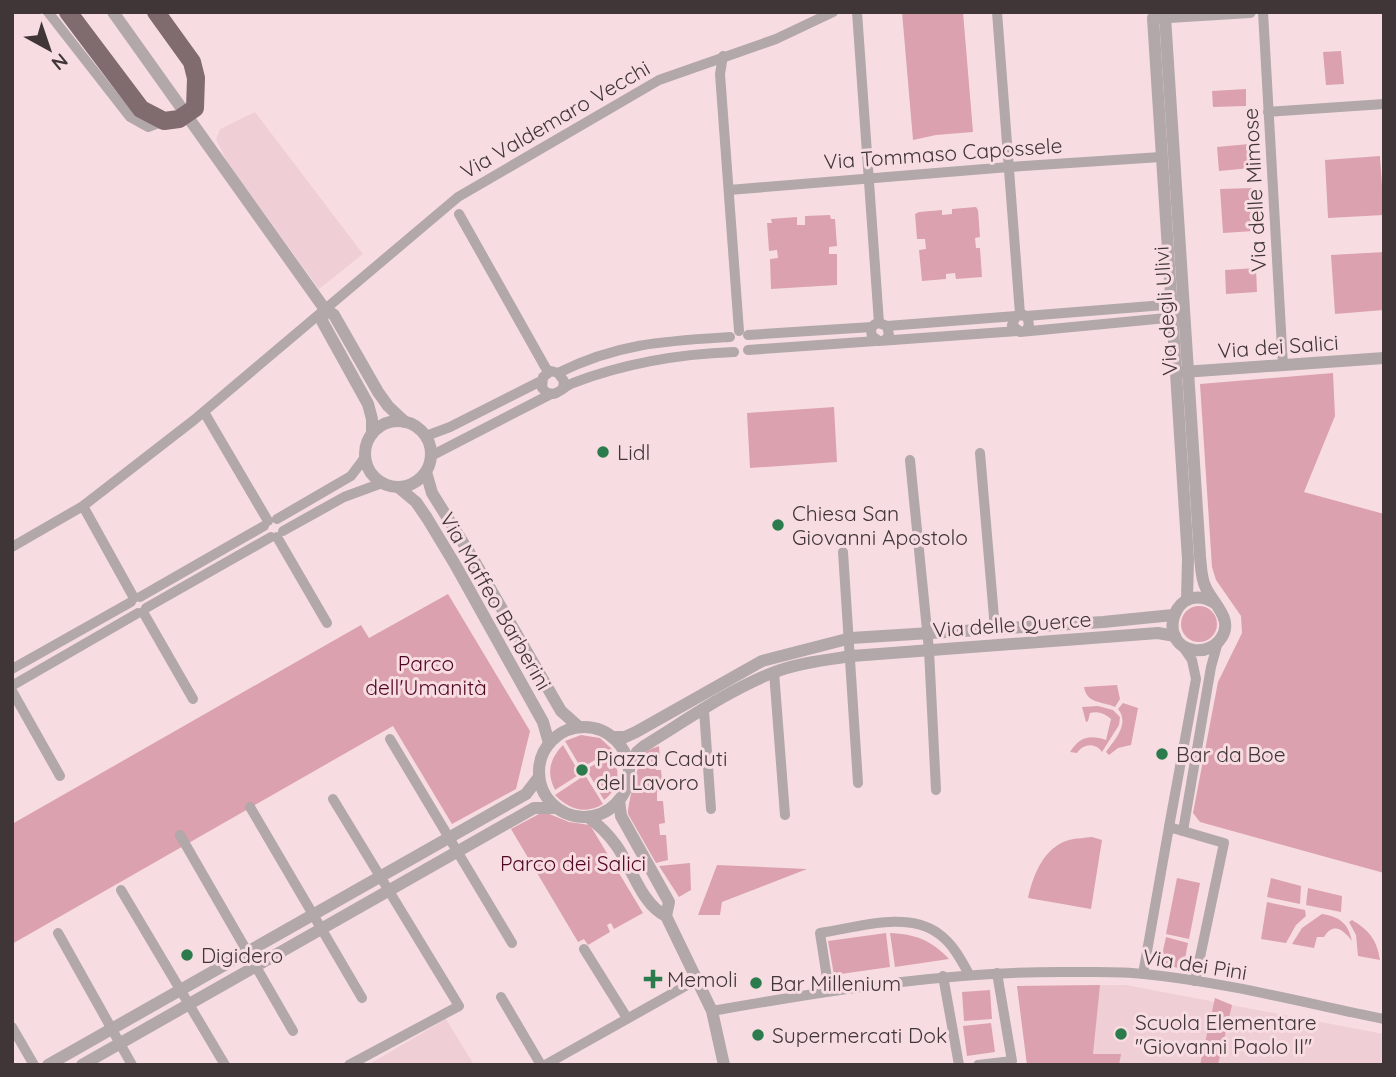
<svg xmlns="http://www.w3.org/2000/svg" width="1396" height="1077" font-family="Quicksand,sans-serif">
	<style>
		.built { fill: #efced5 }
		.green { fill: #dca1ae }
		.lines { fill: none; stroke-linecap: round; stroke-linejoin: round }
		.minor { stroke: #b2a7a9; stroke-width: 10 }
		.tertiary { stroke: #b2a7a9; stroke-width: 12 }
		.trunk { stroke: #806b6f; stroke-width: 18 }
		.poi-dot { fill: #2b7b4c; stroke: #f7dde2; stroke-width: 2.5 }
		.labels { text-anchor: middle; dominant-baseline: central; stroke-width: 6; stroke-linejoin: round; paint-order: stroke }
		.street-label { font-size: 21px; fill: #403537; stroke: #f7dde2 }
		.poi-label { font-size: 21px; fill: #403537; stroke: #f7dde2; text-anchor: start }
		.park-label { font-size: 21px; fill: #500523; stroke: #f7dde2 }
	</style>
	<rect width="100%" height="100%" fill="#f7dde2"/>
	<g class="built">
		<path d="M255,112L363,254L319,289L227,162L216,139L220,129Z"/>
		<path d="M1126,985L1384,1034V1065H1027L1017,986Z"/>
		<path d="M446,1019L474,1065H368Z"/>
	</g>
	<g class="green">
		<path d="M902,12H963L973,132L936,135L913,140Z"/>
		<path d="M1341,51L1344,84L1326,85L1323,52Z"/>
		<path d="M1246,89V106L1213,107L1212,91Z"/>
		<path d="M1249,144L1251,168L1219,171L1217,147Z"/>
		<path d="M1380,156L1384,215L1328,218L1325,160Z"/>
		<path d="M1252,188L1254,231L1223,233L1220,189Z"/>
		<path d="M976,207L978,210L980,237L975,238L976,248H980L982,277L956,279L955,273L946,274V279L922,281L919,250L926,249L925,239H917L915,214L919,212L942,210V215L952,214V209Z"/>
		<path d="M830,215L831,219H835L837,246L829,247V254H837V285L771,289L770,259L778,258L777,250L769,251L767,223H772L771,219L797,217V225H805V216Z"/>
		<path d="M1384,252V310L1335,314L1331,255Z"/>
		<path d="M1256,268L1257,292L1226,294L1225,270Z"/>
		<path d="M1333,373L1335,416L1304,492L1384,514V873L1200,822L1193,813L1218,682L1242,633L1241,616L1216,580L1212,567L1200,384Z"/>
		<path d="M834,407L837,462L750,468L747,413Z"/>
		<path d="M448,594L530,731L516,789L452,824L393,726L12,944V824L361,625L369,638Z"/>
		<circle cx="1199" cy="624" r="18"/>
		<path d="M1117,685L1120,699L1115,707C1102,701 1087,704 1084,687Z"/>
		<path d="M1123,703L1138,708L1131,745L1118,748L1109,755L1106,752C1115,739 1130,724 1118,709Z"/>
		<path d="M1098,706L1113,710L1120,717L1119,725L1102,752C1095,742 1083,744 1077,753L1070,752C1080,736 1091,735 1106,740L1111,719C1105,714 1098,711 1090,713L1088,721L1086,722L1082,707Z"/>
		<path d="M581,735L600,738L613,750L581,768L565,741Z"/>
		<path d="M563,745L580,774L555,790C546,773 550,758 563,745Z"/>
		<path d="M659,746L660,759L655,761L656,770H661L663,790L657,792V801H663L665,823L659,824L660,835H666L668,860L656,863L628,814C627,807 639,759 644,754C648,749 654,748 659,746Z"/>
		<path d="M613,755C620,771 620,788 604,800L586,769Z"/>
		<path d="M585,775L603,804C586,815 568,809 555,795Z"/>
		<path d="M547,813L569,822L590,825L643,913L614,929L611,923L607,925L610,932L588,945L584,939L578,942L511,829L539,814Z"/>
		<path d="M1092,837L1102,840L1091,909L1028,898C1033,875 1044,847 1069,840C1077,838 1085,838 1092,837Z"/>
		<path d="M690,863L691,890L679,897L659,866Z"/>
		<path d="M717,865L807,869L722,902L720,915H698Z"/>
		<path d="M1177,878L1200,883L1189,939L1166,934Z"/>
		<path d="M1271,878L1301,886L1300,904L1267,897Z"/>
		<path d="M1308,888L1342,896L1341,912L1306,905Z"/>
		<path d="M1267,902L1305,910L1306,916L1296,925L1286,943L1261,939Z"/>
		<path d="M1322,914C1340,917 1348,923 1352,941C1344,931 1334,921 1324,937H1317L1314,948L1292,944L1302,928Z"/>
		<path d="M1352,920C1369,930 1377,940 1380,960L1358,956L1356,935L1349,922Z"/>
		<path d="M886,933L890,967L834,975L828,941Z"/>
		<path d="M890,933C915,934 931,940 949,959L895,967Z"/>
		<path d="M1166,937L1188,943L1183,969L1160,964Z"/>
		<path d="M1100,985L1093,1054H1121L1119,1065H1027L1017,986Z"/>
		<path d="M990,990L992,1019L964,1021L962,992Z"/>
		<path d="M1215,998L1232,1005L1218,1065H1200Z"/>
		<path d="M991,1023L995,1052L967,1056L963,1026Z"/>
	</g>
	<g class="lines">
		<g class="minor">
			<path d="M48,12L130,117L148,127L164,121"/>
			<path d="M857,12L879,323"/>
			<path d="M997,12L1020,314"/>
			<path d="M1263,12L1283,365"/>
			<path d="M723,56L720,74L739,331"/>
			<path d="M1268,112L1384,104"/>
			<path d="M729,190L1009,167L1161,157"/>
			<path d="M459,214L548,372"/>
			<path d="M1026,316L1177,304"/>
			<path d="M887,326L1016,316"/>
			<path d="M1026,330L1029,326L1028,319L1024,315L1016,316L1012,325L1020,332L1177,317"/>
			<path d="M748,335L872,327"/>
			<path d="M885,340L889,335L887,326L879,323C872,324 870,329 872,336L879,341L1018,331"/>
			<path d="M748,350L876,341"/>
			<path d="M558,373C618,343 665,341 730,337"/>
			<path d="M563,388L564,381L558,373L551,371L543,377L542,388L547,393L554,394C561,391 566,386 573,383C625,363 679,354 734,352"/>
			<path d="M204,412L268,521"/>
			<path d="M426,436L450,427L541,381"/>
			<path d="M980,453L995,629"/>
			<path d="M431,456L551,394"/>
			<path d="M910,460L929,650L936,790"/>
			<path d="M83,506L134,598"/>
			<path d="M277,519L351,476L366,456"/>
			<path d="M283,531L344,497L382,483"/>
			<path d="M277,537L327,623"/>
			<path d="M12,547L83,506L194,420L458,197L659,80L776,39L833,12"/>
			<path d="M843,552L858,783"/>
			<path d="M140,597L264,526"/>
			<path d="M146,608L271,537"/>
			<path d="M143,612L193,699"/>
			<path d="M12,669L131,602"/>
			<path d="M774,672L785,815"/>
			<path d="M15,684L138,613"/>
			<path d="M12,691L60,776"/>
			<path d="M704,710L711,809"/>
			<path d="M390,739L512,943"/>
			<path d="M333,799L459,1006L349,1065"/>
			<path d="M250,807L362,998"/>
			<path d="M1169,827L1196,679L1192,660L1181,644"/>
			<path d="M1183,831L1211,667L1218,642"/>
			<path d="M180,835L293,1031"/>
			<path d="M121,890L225,1065"/>
			<path d="M58,933L132,1065"/>
			<path d="M584,949L627,1018"/>
			<path d="M1143,974L1169,827L1224,843L1195,981"/>
			<path d="M943,976L959,1065"/>
			<path d="M829,991L820,933C856,928 907,910 939,934C953,944 961,960 969,974"/>
			<path d="M501,997L541,1065"/>
			<path d="M712,1011C831,990 949,971 1070,972C1095,972 1120,971 1144,974C1225,982 1305,1003 1384,1019"/>
			<path d="M12,1027L34,1065"/>
			<path d="M545,1065L698,979"/>
			<path d="M978,1065L1012,1061L997,973"/>
		</g>
		<g class="tertiary">
			<path d="M113,12L324,308L334,315L378,392L388,406L405,422"/>
			<path d="M1165,17L1200,556C1201,566 1201,579 1206,588C1214,605 1236,621 1219,641C1213,648 1204,651 1194,650C1154,644 1175,577 1216,604"/>
			<path d="M324,308L322,321L368,404L372,419V434"/>
			<path d="M1183,372L1384,358"/>
			<circle cx="398" cy="454" r="33"/>
			<path d="M426,472L432,493L472,557L561,711L579,727"/>
			<path d="M398,487L416,502L427,518L456,566L543,722L549,743"/>
			<path d="M1187,600L1188,559L1153,18L1250,12"/>
			<circle cx="584" cy="772" r="45"/>
			<path d="M612,737H625L636,732L762,661L851,638L1103,622L1173,615"/>
			<path d="M629,768L637,752L644,746C685,721 727,691 772,673C797,663 825,660 852,656L1158,633L1175,636"/>
			<path d="M619,800L621,816L669,902L666,916"/>
			<path d="M588,817C599,825 608,834 616,845C632,867 641,904 666,916L712,1011L724,1065"/>
			<path d="M48,1065L526,794L539,777"/>
			<path d="M82,1065L534,808H556"/>
		</g>
		<path class="trunk" d="M68,12L141,109L164,121L179,119L195,108L196,78L192,62L156,12"/>
	</g>
	<g class="poi-dot">
		<circle cx="603" cy="452" r="7"/>
		<circle cx="778" cy="525" r="7"/>
		<circle cx="1162" cy="754" r="7"/>
		<circle cx="582" cy="770" r="7"/>
		<circle cx="187" cy="955" r="7"/>
		<path d="M649.5 968.5h7v7h7v7h-7v7h-7v-7h-7v-7h7z"/>
		<circle cx="756" cy="983" r="7"/>
		<circle cx="1121" cy="1034" r="7"/>
		<circle cx="758" cy="1035" r="7"/>
	</g>
	<g class="labels">
		<g class="street-label">
			<text transform="translate(555 119) rotate(-30)">Via Valdemaro Vecchi</text>
			<text transform="translate(943 153) rotate(-4)">Via Tommaso Capossele</text>
			<text transform="translate(1254 190) rotate(-93)">Via delle Mimose</text>
			<text transform="translate(1165 311) rotate(-94)">Via degli Ulivi</text>
			<text transform="translate(1278 346) rotate(-4)">Via dei Salici</text>
			<text transform="translate(496 601) rotate(60)">Via Maffeo Barberini</text>
			<text transform="translate(1012 624) rotate(-4)">Via delle Querce</text>
			<text transform="translate(1195 964) rotate(9)">Via dei Pini</text>
		</g>
		<g class="poi-label">
			<text x="617" y="452">Lidl</text>
			<text x="792" y="513">Chiesa San<tspan x="792" dy="24">Giovanni Apostolo</tspan></text>
			<text x="1176" y="754">Bar da Boe</text>
			<text x="596" y="758">Piazza Caduti<tspan x="596" dy="24">del Lavoro</tspan></text>
			<text x="201" y="955">Digidero</text>
			<text x="667" y="979">Memoli</text>
			<text x="770" y="983">Bar Millenium</text>
			<text x="1135" y="1022">Scuola Elementare<tspan x="1135" dy="24">"Giovanni Paolo II"</tspan></text>
			<text x="772" y="1035">Supermercati Dok</text>
		</g>
		<g class="park-label">
			<text x="426" y="663">Parco<tspan x="426" dy="24">dell'Umanità</tspan></text>
			<text x="573" y="863">Parco dei Salici</text>
		</g>
	</g>
	<rect width="1396" height="1077" fill="none" stroke="#403537" stroke-width="28"/>
	<g transform="translate(49 49) rotate(140)" stroke="#f7dde2" stroke-width="5" paint-order="stroke">
	<path d="M0-5L12 26L0 18L-12 26Z" fill="#403537"/>
	<text y="-10" font-size="19" font-weight="bold" text-anchor="middle" fill="#403537">N</text>
	</g>
</svg>
